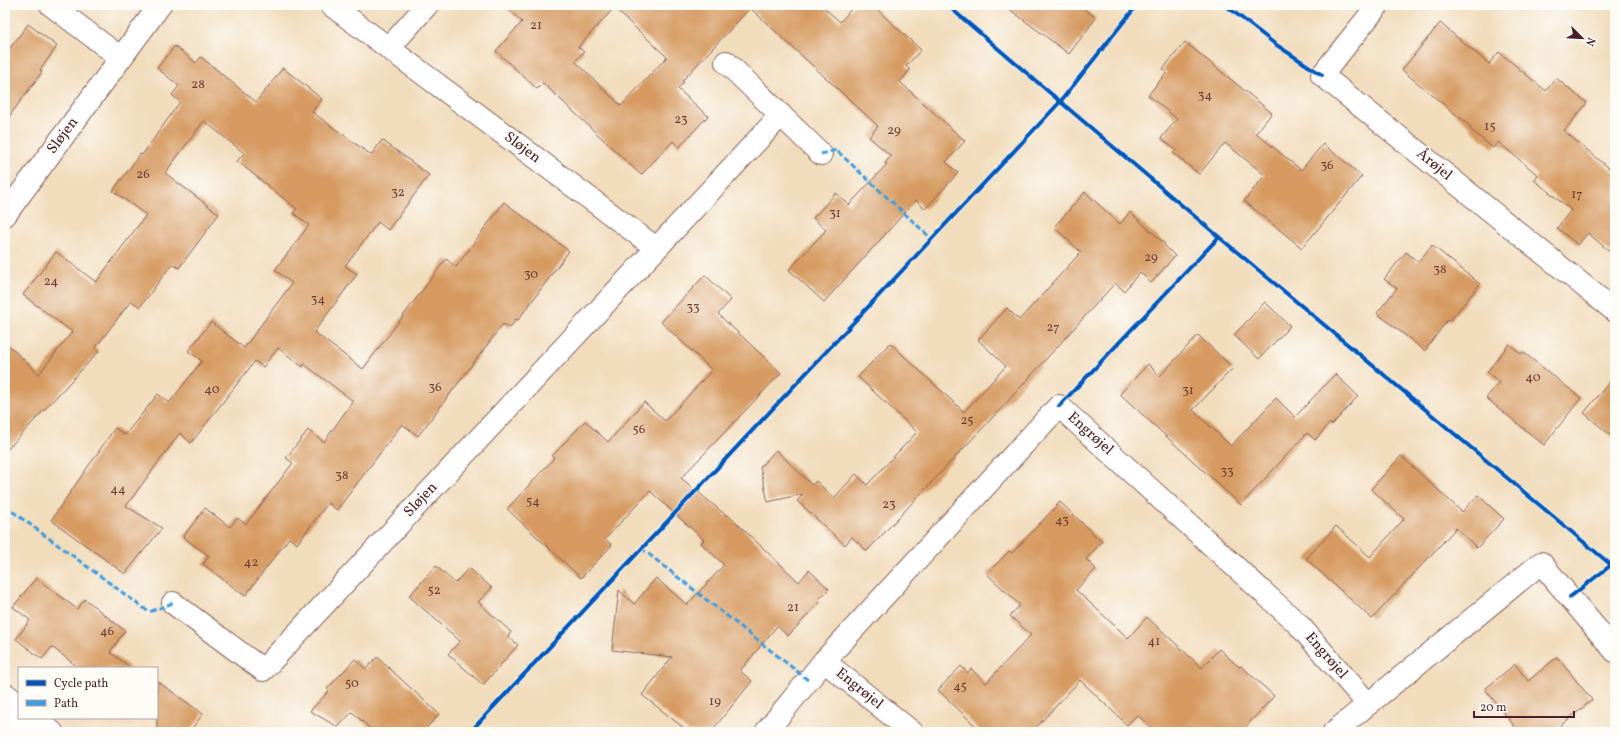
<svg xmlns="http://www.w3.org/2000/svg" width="1620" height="737" font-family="Vollkorn,serif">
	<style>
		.building { fill: #d69a60; fill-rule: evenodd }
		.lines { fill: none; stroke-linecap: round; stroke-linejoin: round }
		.street-casing { stroke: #84615d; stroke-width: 24 }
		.secondary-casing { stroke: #84615d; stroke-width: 24 }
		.street { stroke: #fff; stroke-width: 22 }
		.secondary { stroke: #fff; stroke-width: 22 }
		.quiet { stroke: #409be1; stroke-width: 3; stroke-dasharray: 6 3; stroke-linecap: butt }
		.cycleway-casing { stroke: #fdfcf7; stroke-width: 6 }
		.cycleway { stroke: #0057b8; stroke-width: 4 }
		.labels { text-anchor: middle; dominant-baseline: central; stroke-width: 3.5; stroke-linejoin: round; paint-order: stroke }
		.number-label { font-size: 13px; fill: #6d3e38 }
		.street-label { font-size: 15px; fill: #4a1f2b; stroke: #fdfcf7 }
	</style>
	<rect width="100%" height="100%" fill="#fdfcf7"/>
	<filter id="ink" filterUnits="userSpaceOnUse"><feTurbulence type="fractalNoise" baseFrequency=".025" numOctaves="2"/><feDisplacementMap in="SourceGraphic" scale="8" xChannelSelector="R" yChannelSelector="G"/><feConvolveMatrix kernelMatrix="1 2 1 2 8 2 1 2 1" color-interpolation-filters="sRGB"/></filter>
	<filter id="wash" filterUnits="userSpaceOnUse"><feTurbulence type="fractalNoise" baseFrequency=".012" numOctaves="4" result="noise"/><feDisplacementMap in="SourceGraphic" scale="16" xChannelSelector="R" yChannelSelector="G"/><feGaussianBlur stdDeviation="0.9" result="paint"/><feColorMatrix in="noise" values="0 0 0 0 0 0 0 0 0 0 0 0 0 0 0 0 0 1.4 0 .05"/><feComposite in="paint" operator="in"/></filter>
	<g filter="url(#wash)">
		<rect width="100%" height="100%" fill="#f1dcbb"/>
		<g id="blocks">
			<g class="building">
				<path d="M504,5H821L840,22L855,5H872L921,50L906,66L910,70L900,82L965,141L946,162L958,173L925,209L916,200L824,302L789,270L826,230L813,218L836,193L849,205L887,164L885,163L891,156L869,137L878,126L750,8L682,81L684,82L678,89L708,116L679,147L673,141L641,175L543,83L537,89L496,51L522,22ZM614,8L667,57L621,106L575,61L584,52L578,47Z"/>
				<path d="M1004,5H1079L1096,18L1069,54Z"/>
				<path d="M1440,23L1489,64L1499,52L1546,91L1556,78L1587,103L1564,131L1615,173V256L1588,233L1578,245L1557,228L1571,210L1534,180L1538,175L1498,142L1493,148L1470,129L1471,127L1402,70Z"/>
				<path d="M28,24L57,46L40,70L42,72L5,122V55Z"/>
				<path d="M1185,42L1272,113L1256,133L1301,170L1323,144L1362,176L1302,248L1244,201L1265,175L1225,143L1199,174L1173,153L1176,150L1161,138L1177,119L1148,95L1167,72L1163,69Z"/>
				<path d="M175,46L196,63L201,57L256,102L283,68L322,99L312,112L371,155L382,140L429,175L388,230L378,222L345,266L357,274L314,332L363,369L446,259L456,267L504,202L569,251L518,320L516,319L510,328L503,324L418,436L402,424L337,510L328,503L297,544L289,538L245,596L203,564L209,556L183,537L205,508L230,527L237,518L246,524L293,463L286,458L308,430L324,442L353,401L304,364L303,367L278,348L263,367L255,361L191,443L180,433L126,506L162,528L125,574L51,520L115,428L125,435L158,394L169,403L202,361L188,351L211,322L244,348L292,283L275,270L309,225L293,213L297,209L237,161L244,153L204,121L165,173L219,214L179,268L172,264L140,307L131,301L95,348L99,351L5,452V342L39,374L72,332L23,295L56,252L96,282L146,215L113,191L140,154L142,155L180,102L172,95L179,86L157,68Z"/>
				<path d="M1085,192L1120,224L1130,212L1165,244L1164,245L1175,256L1151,283L1140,272L1124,291L1115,283L1009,400L867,551L852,537L845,545L797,501L803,494L768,502L760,467L776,450L812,485L816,481L834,498L856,474L867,485L917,432L858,377L890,343L964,412L1006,366L978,340L1007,308L1019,320L1081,252L1054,227Z"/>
				<path d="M1432,245L1480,284L1450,321L1448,319L1425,351L1377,313L1397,288L1384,279L1406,252L1418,262Z"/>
				<path d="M705,275L731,300L718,314L781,373L681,478L727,516L728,515L799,582L809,570L829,589L818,600L820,602L788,636L777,626L740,671L752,681L711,732H689L642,695L672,657L612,650L619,590L634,604L656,578L687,605L724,565L701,543L704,540L650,491L605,539L612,545L581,578L507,509L554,458L552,456L585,421L608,442L644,402L665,421L712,370L661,322Z"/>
				<path d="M1265,302L1290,326L1259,359L1234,335Z"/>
				<path d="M1198,335L1233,368L1193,410L1231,446L1276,398L1295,417L1335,374L1358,396L1332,425L1330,423L1315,440L1307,433L1241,505L1120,394L1148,364L1160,376Z"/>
				<path d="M1509,344L1521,354L1523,352L1581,398L1544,445L1486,398L1499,382L1487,372Z"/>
				<path d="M1615,375V439L1584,413Z"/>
				<path d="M1401,456L1462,512L1478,495L1504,519L1477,548L1456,528L1372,619L1306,559L1336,526L1370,557L1404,519L1371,489Z"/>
				<path d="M1060,502L1102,542L1086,559L1096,569L1076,590L1128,638L1147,617L1202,668L1219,649L1239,667L1241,666L1274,696L1241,732H1156L1137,715L1127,725L1080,680L1032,732H982L938,690L961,666L968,673L971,669L986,683L1031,635L1010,616L1020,605L987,574L1009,551L1012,553Z"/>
				<path d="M436,566L455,583L469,568L492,588L478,602L511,632L508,636L518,645L483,685L448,654L460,641L409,596Z"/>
				<path d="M36,578L77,609L85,599L125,631L110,652L131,668H79L52,647L42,659L16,639L30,620L13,607Z"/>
				<path d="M377,657L439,714L423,732H374L352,712L338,727L310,711L329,691L327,689L355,659L366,669Z"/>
				<path d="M1557,657L1592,700L1553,732H1519L1485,689L1515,664L1528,681Z"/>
				<path d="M157,681L203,714L189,732H157Z"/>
			</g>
		</g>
	</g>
	<g filter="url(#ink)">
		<use href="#blocks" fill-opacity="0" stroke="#84615d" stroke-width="1"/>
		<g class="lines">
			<defs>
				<g id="street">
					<path d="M51,5L121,58"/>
					<path d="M331,5L656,248"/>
					<path d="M1378,5L1322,75L1615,311"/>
					<path d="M389,48L427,5"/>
					<path d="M726,62L821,154"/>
					<path d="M5,215L160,5"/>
					<path d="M173,603L263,670L781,115"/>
					<path d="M824,661L912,732"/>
					<path d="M766,732L824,661L1059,406L1298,624L1368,704"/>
					<path d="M1334,732L1541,563L1615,651"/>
				</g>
				<g id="secondary">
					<path d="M5,694L19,705"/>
					<path d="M5,718L29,732"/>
					<path d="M35,718L52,732"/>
				</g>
			</defs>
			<use href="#street" class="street-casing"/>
			<use href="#secondary" class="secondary-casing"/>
			<use href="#street" class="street"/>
			<use href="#secondary" class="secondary"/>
			<g class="quiet">
				<path d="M821,154L836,150L932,239"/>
				<path d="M5,506L149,612L173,603"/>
				<path d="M641,548L808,680"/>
			</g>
			<defs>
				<g id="cycleway">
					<path d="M947,5L1219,237L1610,564"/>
					<path d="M1225,5L1275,44L1322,75"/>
					<path d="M1059,406L1219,237"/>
					<path d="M1570,597L1615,562"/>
					<path d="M470,732L1060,102L1137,5"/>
				</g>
			</defs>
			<use href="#cycleway" class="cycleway-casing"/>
			<use href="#cycleway" class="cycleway"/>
		</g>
	</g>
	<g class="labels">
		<g class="number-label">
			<text x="536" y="26">21</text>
			<text x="198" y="85">28</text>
			<text x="1205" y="96">34</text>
			<text x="681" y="120">23</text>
			<text x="1490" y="127">15</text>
			<text x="894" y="131">29</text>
			<text x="1327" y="166">36</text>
			<text x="143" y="175">26</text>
			<text x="398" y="193">32</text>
			<text x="1577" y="195">17</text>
			<text x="835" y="214">31</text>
			<text x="1151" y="258">29</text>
			<text x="1440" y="270">38</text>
			<text x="531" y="275">30</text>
			<text x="51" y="282">24</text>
			<text x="318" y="300">34</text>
			<text x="693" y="308">33</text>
			<text x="1053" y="328">27</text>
			<text x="1533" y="378">40</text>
			<text x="435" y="388">36</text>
			<text x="212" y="390">40</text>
			<text x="1188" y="391">31</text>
			<text x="967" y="421">25</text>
			<text x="639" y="430">56</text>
			<text x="1227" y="472">33</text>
			<text x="342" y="476">38</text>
			<text x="118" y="490">44</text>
			<text x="533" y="502">54</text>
			<text x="889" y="505">23</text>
			<text x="1062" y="521">43</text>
			<text x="251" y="563">42</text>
			<text x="434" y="591">52</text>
			<text x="793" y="608">21</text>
			<text x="107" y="632">46</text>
			<text x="1154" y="642">41</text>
			<text x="352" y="684">50</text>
			<text x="960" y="687">45</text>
			<text x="715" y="702">19</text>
		</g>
		<g class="street-label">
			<text transform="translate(63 136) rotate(-53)">Sløjen</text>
			<text transform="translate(522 148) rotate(37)">Sløjen</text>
			<text transform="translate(1434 165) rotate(39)">Årøjel</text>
			<text transform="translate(1090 434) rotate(42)">Engrøjel</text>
			<text transform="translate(421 500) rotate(-47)">Sløjen</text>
			<text transform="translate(1326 656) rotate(49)">Engrøjel</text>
			<text transform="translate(859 689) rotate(39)">Engrøjel</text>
		</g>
	</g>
	<rect width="1620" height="737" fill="none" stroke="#fdfcf7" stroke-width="20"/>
	<rect x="18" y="667" width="140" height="52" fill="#fdfcf7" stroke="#b5a4a5"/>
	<rect x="26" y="680" width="20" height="6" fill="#0057b8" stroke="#b5a4a5"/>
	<text x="54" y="687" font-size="12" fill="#4a1f2b">Cycle path</text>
	<rect x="26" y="700" width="20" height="6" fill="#409be1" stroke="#b5a4a5"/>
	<text x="54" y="707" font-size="12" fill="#4a1f2b">Path</text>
	<g transform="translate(1582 38) rotate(114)" stroke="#fdfcf7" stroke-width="3" paint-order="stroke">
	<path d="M0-3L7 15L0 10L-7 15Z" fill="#4a1f2b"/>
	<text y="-6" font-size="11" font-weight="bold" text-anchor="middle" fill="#4a1f2b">N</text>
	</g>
	<path d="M1474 711v6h100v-6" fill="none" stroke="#4a1f2b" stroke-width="2"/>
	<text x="1480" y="711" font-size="12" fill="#4a1f2b" stroke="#fdfcf7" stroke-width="3" paint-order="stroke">20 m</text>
</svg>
